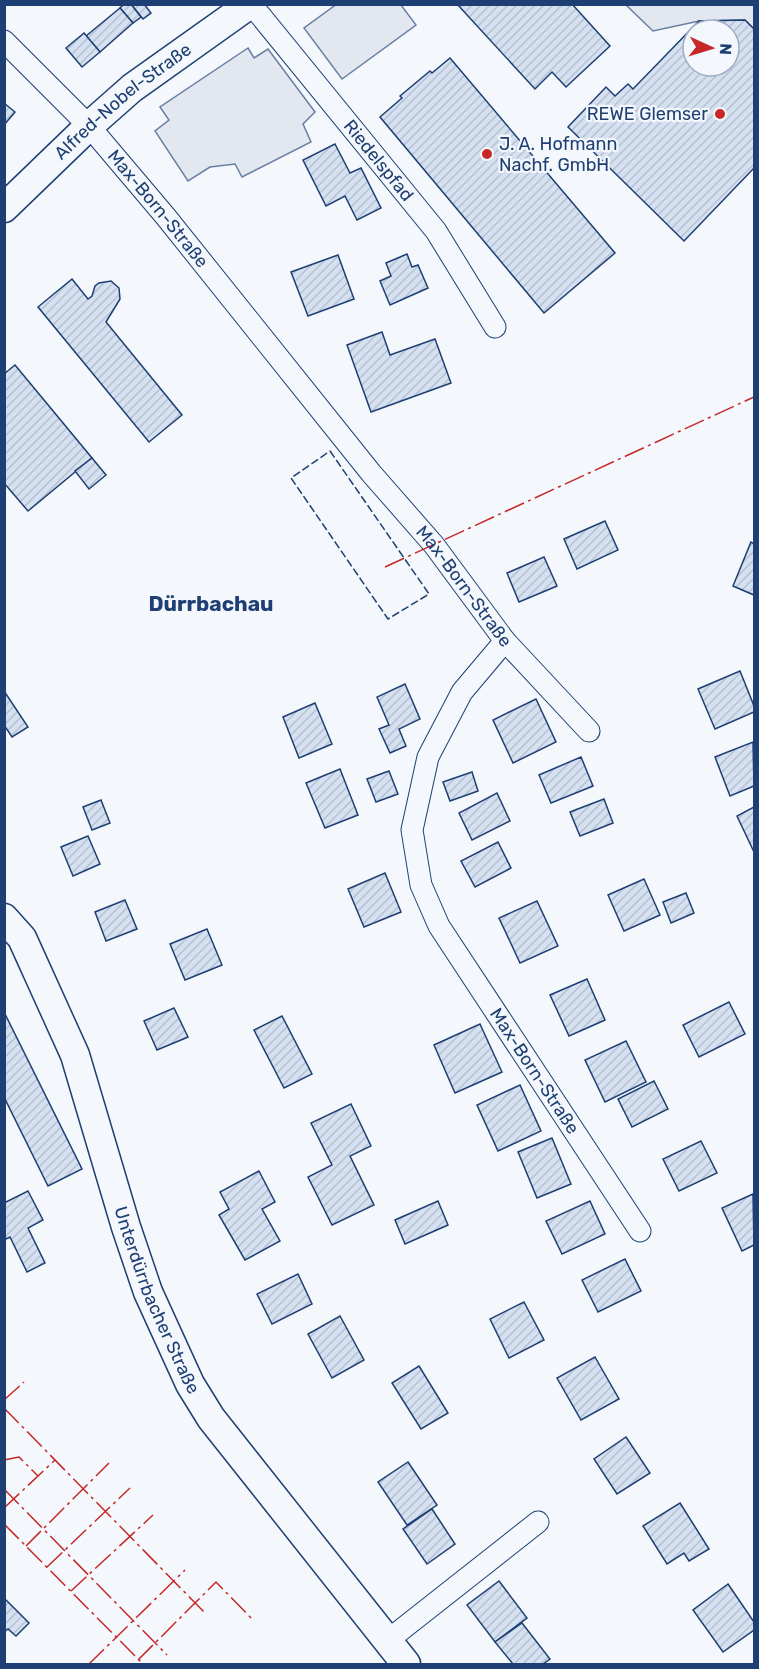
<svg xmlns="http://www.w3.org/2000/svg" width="759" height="1669" font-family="Rubik,sans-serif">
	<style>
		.parking { fill: #e3e8f0; stroke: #687fa3; stroke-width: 1.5 }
		.building { fill: url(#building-hatch); stroke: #1d3f73; stroke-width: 1.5; fill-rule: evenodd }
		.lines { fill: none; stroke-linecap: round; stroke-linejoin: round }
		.street-casing { stroke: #1d3f73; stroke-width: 23 }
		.secondary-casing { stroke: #1d3f73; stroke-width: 31 }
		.street { stroke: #f4f7fb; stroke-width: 21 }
		.secondary { stroke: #f4f7fb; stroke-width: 28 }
		.fence { stroke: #1d3f73; stroke-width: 1.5; stroke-dasharray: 8 3; stroke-linecap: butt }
		.power { stroke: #c62828; stroke-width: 1.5; stroke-dasharray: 21 4.5 3 4.5; stroke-linecap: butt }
		.poi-dot { fill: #c62828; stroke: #f4f7fb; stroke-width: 2 }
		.labels { text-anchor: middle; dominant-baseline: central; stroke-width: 4.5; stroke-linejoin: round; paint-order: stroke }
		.street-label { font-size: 18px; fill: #1d3f73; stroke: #f4f7fb }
		.poi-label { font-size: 18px; fill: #1d3f73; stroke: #f4f7fb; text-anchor: end }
		.quarter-label { font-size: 21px; font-weight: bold; fill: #1d3f73; stroke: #f4f7fb }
	</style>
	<defs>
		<pattern id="building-hatch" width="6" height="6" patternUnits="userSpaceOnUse" patternTransform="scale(1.5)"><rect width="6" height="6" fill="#d5e0f0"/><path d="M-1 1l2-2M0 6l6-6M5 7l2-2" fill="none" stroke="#b6c1d1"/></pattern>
	</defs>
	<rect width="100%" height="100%" fill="#f4f7fb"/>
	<g class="parking">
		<path d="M337,4L401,5L416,25L342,79L304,28Z"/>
		<path d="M626,5H754V29L745,20L699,21L653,31Z"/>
		<path d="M248,48L254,58L268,49L315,112L303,124L311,142L242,177L235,164L210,167L188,181L155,131L169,120L160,107Z"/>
	</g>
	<g class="building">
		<path d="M124,4H131L141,17L133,23L120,8Z"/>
		<path d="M131,4H144L151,13L143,19Z"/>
		<path d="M457,4H572L610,46L566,87L552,72L535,89Z"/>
		<path d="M120,8L133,23L100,52L86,36Z"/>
		<path d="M745,20L754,29V168L684,241L568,127L606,87L615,96L628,84L633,89L699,21ZM693,30H729V66H693Z"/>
		<path d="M84,33L100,52L82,67L66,48Z"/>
		<path d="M450,58L615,253L544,313L380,117L402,98L400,96L430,71L432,73Z"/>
		<path d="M4,103L15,112L4,125Z"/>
		<path d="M335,144L350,173L361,168L381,208L357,220L345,196L326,206L303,160Z"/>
		<path d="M407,254L412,267L418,265L428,288L390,305L380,281L391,276L386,263Z"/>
		<path d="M338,255L354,299L308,316L291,272Z"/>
		<path d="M72,279L88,299L92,296L95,286L99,283L111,281L119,288L120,299L106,322L182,415L149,442L38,307Z"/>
		<path d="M382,332L390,355L435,339L451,383L371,412L347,345Z"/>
		<path d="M15,365L92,458L28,511L4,483V374Z"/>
		<path d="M92,458L106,475L89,489L75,471Z"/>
		<path d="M605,521L618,550L577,569L564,539Z"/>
		<path d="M751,542L754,544V595L733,586Z"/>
		<path d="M544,557L557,586L519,602L507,573Z"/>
		<path d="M740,671L754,706V712L715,729L698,689Z"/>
		<path d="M405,684L420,719L399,729L406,746L390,753L379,729L389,725L377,697Z"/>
		<path d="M4,691L28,727L12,737L4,725Z"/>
		<path d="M536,699L556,742L513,763L493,720Z"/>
		<path d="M315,703L332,744L299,758L283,717Z"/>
		<path d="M753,742L754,786L730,796L715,757Z"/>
		<path d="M581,757L593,786L551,803L539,775Z"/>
		<path d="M340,769L358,815L325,828L306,783Z"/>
		<path d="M389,771L398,794L376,802L367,779Z"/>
		<path d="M472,772L478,791L450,801L443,782Z"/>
		<path d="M497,793L510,821L472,840L459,813Z"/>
		<path d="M604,799L613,823L580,836L570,812Z"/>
		<path d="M101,800L110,823L92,830L83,807Z"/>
		<path d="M754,807V852L737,816Z"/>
		<path d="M88,836L100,864L73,876L61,847Z"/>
		<path d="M498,842L511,868L475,887L461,861Z"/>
		<path d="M385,873L401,912L364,927L348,889Z"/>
		<path d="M644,879L660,915L624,931L608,895Z"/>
		<path d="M686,893L694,913L671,923L663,902Z"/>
		<path d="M125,900L137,929L106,941L95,912Z"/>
		<path d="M537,901L558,946L520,963L499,918Z"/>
		<path d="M207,929L222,965L185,980L170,944Z"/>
		<path d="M587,979L605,1020L569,1036L550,995Z"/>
		<path d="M729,1002L745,1034L699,1057L683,1025Z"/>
		<path d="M174,1008L188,1037L157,1050L144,1021Z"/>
		<path d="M4,1012L82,1169L48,1186L4,1097Z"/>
		<path d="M282,1016L312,1074L284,1088L254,1030Z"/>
		<path d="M480,1024L502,1072L455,1093L434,1045Z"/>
		<path d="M626,1041L646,1082L605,1102L585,1060Z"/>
		<path d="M654,1081L668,1109L632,1127L618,1099Z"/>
		<path d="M520,1085L541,1131L498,1151L477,1105Z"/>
		<path d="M351,1104L371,1146L350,1156L374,1205L332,1225L308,1177L332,1165L311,1123Z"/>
		<path d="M552,1138L571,1184L537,1198L518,1152Z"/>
		<path d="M701,1141L717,1173L679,1191L663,1159Z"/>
		<path d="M259,1171L275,1202L262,1209L280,1241L245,1260L219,1215L229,1209L220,1192Z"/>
		<path d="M28,1191L43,1220L28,1228L45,1263L27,1272L10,1237L4,1240V1203Z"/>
		<path d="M753,1194L754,1245L742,1251L722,1208Z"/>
		<path d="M438,1201L448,1225L405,1244L395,1220Z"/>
		<path d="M590,1201L605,1234L562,1254L546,1221Z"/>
		<path d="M625,1259L641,1291L598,1312L582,1280Z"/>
		<path d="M298,1274L312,1304L272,1324L257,1294Z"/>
		<path d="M524,1302L544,1340L509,1358L490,1319Z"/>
		<path d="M340,1316L364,1360L332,1378L308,1334Z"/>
		<path d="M595,1357L619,1399L581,1420L557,1378Z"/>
		<path d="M419,1366L448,1413L421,1429L392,1383Z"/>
		<path d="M626,1437L650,1473L617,1494L594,1459Z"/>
		<path d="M408,1462L437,1505L407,1525L378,1482Z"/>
		<path d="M680,1503L709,1549L689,1561L684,1553L667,1564L643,1526Z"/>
		<path d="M432,1509L455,1544L427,1564L403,1529Z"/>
		<path d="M499,1581L527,1618L495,1642L467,1605Z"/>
		<path d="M728,1584L754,1622V1630L723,1652L693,1610Z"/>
		<path d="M5,1599L29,1623L16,1636L8,1629L4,1632Z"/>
		<path d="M522,1623L550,1659L543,1664H513L495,1642Z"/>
	</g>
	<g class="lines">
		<defs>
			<g id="street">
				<path id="s1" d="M251,4L436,231L495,327"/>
				<path id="s2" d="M4,41L89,126L166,217L371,473L434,545L505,641L589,731"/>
				<path id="s3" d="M505,641L462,692L428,757L412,830L421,885L439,926L640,1231"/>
				<path d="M387,1641L538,1522"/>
			</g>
			<g id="secondary">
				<path id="s4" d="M4,208L89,126L132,88L250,4"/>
				<path id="s5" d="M4,918L22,938L75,1055L126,1227L148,1292L190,1384L211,1418L406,1664"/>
			</g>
		</defs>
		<use href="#street" class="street-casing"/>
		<use href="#secondary" class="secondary-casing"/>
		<use href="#street" class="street"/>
		<use href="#secondary" class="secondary"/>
		<path class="fence" d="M330,451L429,594L388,619L291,478Z"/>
		<g class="power">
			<path d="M385,567L754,397"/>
			<path d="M4,1400L24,1382"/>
			<path d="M4,1408L206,1614"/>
			<path d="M4,1460L19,1457L38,1476"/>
			<path d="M4,1489L167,1655"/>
			<path d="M4,1508L55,1460"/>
			<path d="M4,1524L143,1664"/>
			<path d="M26,1546L109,1463"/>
			<path d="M47,1567L130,1488"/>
			<path d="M71,1591L153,1515"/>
			<path d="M138,1660L216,1582L254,1621"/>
			<path d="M89,1664L185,1570"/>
		</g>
	</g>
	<g class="poi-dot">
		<circle cx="720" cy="114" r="6"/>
		<circle cx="487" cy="154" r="6"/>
	</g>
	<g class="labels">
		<g class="street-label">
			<text stroke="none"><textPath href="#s4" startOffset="160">Alfred-Nobel-Straße</textPath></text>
			<text stroke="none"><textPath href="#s1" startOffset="202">Riedelspfad</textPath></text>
			<text stroke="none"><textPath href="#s2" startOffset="228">Max-Born-Straße</textPath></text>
			<text stroke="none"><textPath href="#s2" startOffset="714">Max-Born-Straße</textPath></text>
			<text stroke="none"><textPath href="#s3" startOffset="489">Max-Born-Straße</textPath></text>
			<text stroke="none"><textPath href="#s5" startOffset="414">Unterdürrbacher Straße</textPath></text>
		</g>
		<g class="poi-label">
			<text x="708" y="114">REWE Glemser</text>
			<text x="499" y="144" text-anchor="start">J. A. Hofmann<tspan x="499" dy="21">Nachf. GmbH</tspan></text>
		</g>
		<g class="quarter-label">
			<text x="211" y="603">Dürrbachau</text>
		</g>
	</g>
	<rect width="759" height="1669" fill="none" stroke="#1d3f73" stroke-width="12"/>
	<g transform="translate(711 48) rotate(94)"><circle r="28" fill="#f4f7fb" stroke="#9eadc5" stroke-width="1.5"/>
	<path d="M0-4.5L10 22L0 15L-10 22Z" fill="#c62828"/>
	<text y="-9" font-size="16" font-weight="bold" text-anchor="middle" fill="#1d3f73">N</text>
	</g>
</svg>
